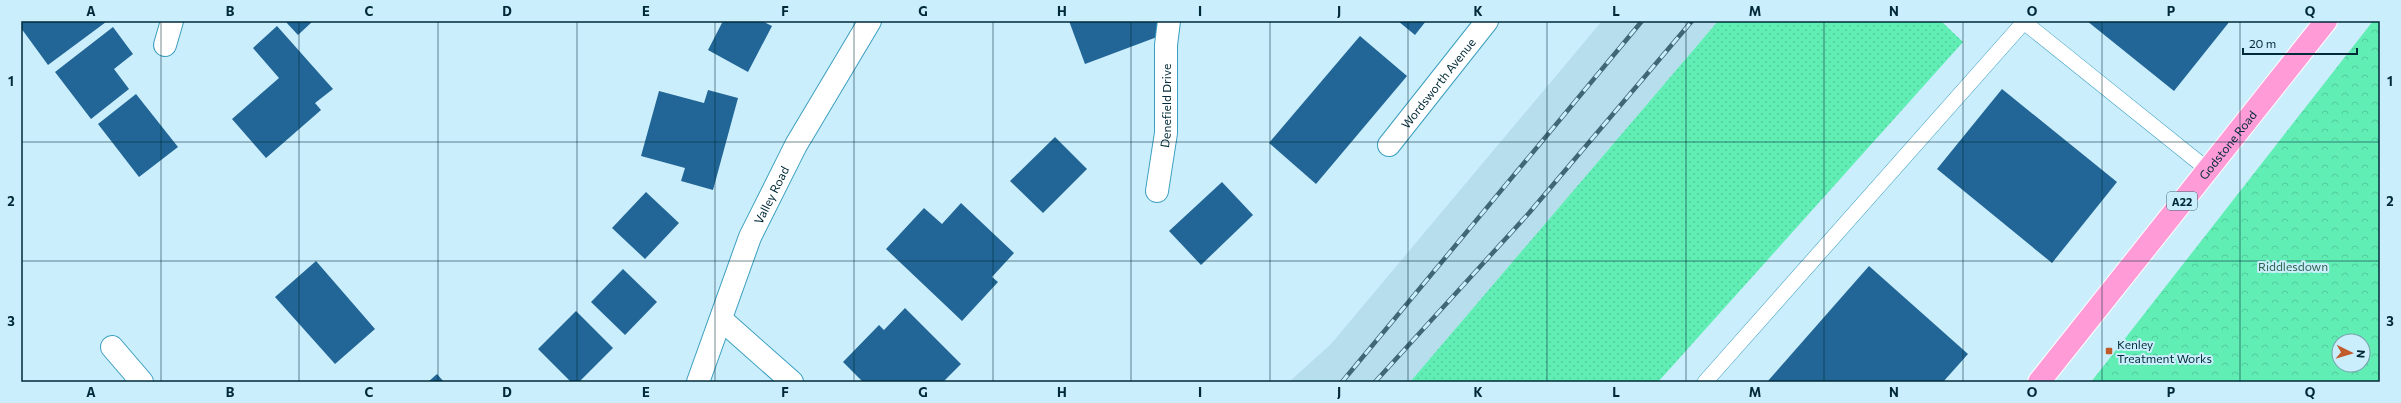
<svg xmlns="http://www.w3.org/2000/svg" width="2401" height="403" font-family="Commissioner,sans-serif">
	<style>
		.built { fill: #b7deec }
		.grass { fill: url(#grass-dots) }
		.park { fill: url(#park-crowns); fill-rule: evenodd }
		.building { fill: #216696 }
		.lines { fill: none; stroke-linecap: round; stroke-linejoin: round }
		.lane-casing { stroke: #3b9fc0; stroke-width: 16 }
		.street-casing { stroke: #3b9fc0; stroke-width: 24 }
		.highway-casing { stroke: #fff; stroke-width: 24 }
		.lane { stroke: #fff; stroke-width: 15 }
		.street { stroke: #fff; stroke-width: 22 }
		.highway { stroke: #ff9cd8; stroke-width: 22 }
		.rail-casing { stroke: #3f6774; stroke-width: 4.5 }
		.rail { stroke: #cbeefc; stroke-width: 3; stroke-dasharray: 9; stroke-linecap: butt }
		.grid { fill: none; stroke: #002a37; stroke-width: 1; stroke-opacity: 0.55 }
		.poi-dot { fill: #c15b2c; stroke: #cbeefc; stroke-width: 1.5 }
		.labels { text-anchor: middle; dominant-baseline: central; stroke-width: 4; stroke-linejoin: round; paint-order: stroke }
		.shield { fill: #cbeefc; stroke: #3d6572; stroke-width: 1 }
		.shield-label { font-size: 11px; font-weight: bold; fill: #002a37 }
		.street-label { font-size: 12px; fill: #002a37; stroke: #cbeefc }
		.park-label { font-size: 12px; fill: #2b644c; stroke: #cbeefc }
		.poi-label { font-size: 12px; fill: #002a37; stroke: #cbeefc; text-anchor: start }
		.neatline { fill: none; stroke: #002a37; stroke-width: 1.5 }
		.grid-label { font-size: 13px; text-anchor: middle; font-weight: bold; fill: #002a37 }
	</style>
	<defs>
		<pattern id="grass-dots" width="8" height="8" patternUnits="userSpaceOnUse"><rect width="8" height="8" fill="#61eeb5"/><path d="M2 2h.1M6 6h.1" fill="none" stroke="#52cc9c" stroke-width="1.8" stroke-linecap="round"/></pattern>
		<pattern id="park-crowns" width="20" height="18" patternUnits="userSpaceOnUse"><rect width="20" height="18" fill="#61eeb5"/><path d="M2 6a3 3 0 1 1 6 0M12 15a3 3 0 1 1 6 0" fill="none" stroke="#52cc9c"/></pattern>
	</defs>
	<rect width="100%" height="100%" fill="#cbeefc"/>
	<path class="built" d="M1602,21H1718L1410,382H1289L1331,344Z"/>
	<path class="grass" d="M1718,21H1941L1963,42L1658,382H1410Z"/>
	<path class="park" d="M2373,21H2380V382H2091ZM2339,341H2363V365H2339Z"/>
	<g class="building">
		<path d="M21,21H106V22L48,65L21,28Z"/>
		<path d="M285,21H313L298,35Z"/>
		<path d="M723,21H762L772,26L748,72L708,50Z"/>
		<path d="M1069,21H1161L1165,34L1085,64Z"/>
		<path d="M1398,21H1426L1415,35Z"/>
		<path d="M2087,21H2230L2174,91Z"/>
		<path d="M277,26L333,89L315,103L321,110L266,158L232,119L279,78L253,48Z"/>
		<path d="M113,27L133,54L114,69L129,89L91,119L55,72Z"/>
		<path d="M1360,36L1407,76L1316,184L1269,143Z"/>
		<path d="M2002,89L2117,182L2052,263L1937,169Z"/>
		<path d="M708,90L738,98L713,190L681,181L685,168L641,156L659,91L704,103Z"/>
		<path d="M136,94L178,147L139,177L98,124Z"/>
		<path d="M1055,137L1087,169L1043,213L1010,181Z"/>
		<path d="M1222,182L1253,215L1201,265L1169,231Z"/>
		<path d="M646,192L679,223L645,259L612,228Z"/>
		<path d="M961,203L1014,253L992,277L998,282L962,321L886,249L924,208L942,224Z"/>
		<path d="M316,261L375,329L335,364L275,297Z"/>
		<path d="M1869,266L1968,354L1943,382H1767Z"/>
		<path d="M623,269L657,302L625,335L591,302Z"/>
		<path d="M905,308L961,364L943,382H863L843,362L879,325L884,330Z"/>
		<path d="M576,311L613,348L579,382H571L538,349Z"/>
		<path d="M437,374L444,382H428Z"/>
	</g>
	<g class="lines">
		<defs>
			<path id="lane" d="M1705,382L2024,22L2207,169"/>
			<g id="street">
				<path d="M165,45L172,21"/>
				<path id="s1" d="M1389,145L1487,21"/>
				<path id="s2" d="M1157,191L1166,133V45L1169,21"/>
				<path d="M722,320L792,382"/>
				<path d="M112,347L142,382"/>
				<path id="s3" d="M698,382L750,237L796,145L870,21"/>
			</g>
			<g id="highway">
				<path id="s4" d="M2039,382L2326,21"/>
			</g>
		</defs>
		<use href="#lane" class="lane-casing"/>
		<use href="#street" class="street-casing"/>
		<use href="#highway" class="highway-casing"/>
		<use href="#lane" class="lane"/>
		<use href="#street" class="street"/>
		<use href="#highway" class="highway"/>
		<defs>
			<g id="rail">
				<path d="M1342,382L1642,21"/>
				<path d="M1375,382L1529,213L1692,21"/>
			</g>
		</defs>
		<use href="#rail" class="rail-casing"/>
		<use href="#rail" class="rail"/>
	</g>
	<path class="grid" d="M161,21V382M299,21V382M438,21V382M577,21V382M715,21V382M854,21V382M993,21V382M1131,21V382M1270,21V382M1408,21V382M1547,21V382M1686,21V382M1824,21V382M1963,21V382M2102,21V382M2240,21V382M21,142H2380M21,261H2380"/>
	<rect class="poi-dot" x="2105" y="347" width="8" height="8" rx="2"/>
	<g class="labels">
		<rect class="shield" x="2167" y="192" width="30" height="18" rx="3"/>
		<g class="shield-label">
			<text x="2182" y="201">A22</text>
		</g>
		<g class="street-label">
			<text stroke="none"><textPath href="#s1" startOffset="79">Wordsworth Avenue</textPath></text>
			<text stroke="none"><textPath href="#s2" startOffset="86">Denefield Drive</textPath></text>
			<text stroke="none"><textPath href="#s4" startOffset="303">Godstone Road</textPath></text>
			<text stroke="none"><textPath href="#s3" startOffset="201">Valley Road</textPath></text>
		</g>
		<g class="park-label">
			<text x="2293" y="266">Riddlesdown</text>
		</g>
		<g class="poi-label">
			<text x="2117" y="344">Kenley<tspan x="2117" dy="14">Treatment Works</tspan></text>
		</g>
	</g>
	<rect width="2401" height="403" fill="none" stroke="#cbeefc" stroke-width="44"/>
	<g transform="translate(2351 353) rotate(95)"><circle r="19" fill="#cbeefc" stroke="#7aa0ad"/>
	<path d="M0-3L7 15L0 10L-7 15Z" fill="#c15b2c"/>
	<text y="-6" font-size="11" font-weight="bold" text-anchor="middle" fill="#002a37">N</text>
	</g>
	<path d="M2243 48v6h114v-6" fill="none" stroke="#002a37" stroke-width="2"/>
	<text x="2249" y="48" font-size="12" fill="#002a37" stroke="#cbeefc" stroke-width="3" paint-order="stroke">20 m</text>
	<rect x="22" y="22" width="2357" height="359" class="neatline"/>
	<g class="grid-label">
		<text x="91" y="16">A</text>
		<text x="230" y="16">B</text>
		<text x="369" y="16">C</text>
		<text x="507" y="16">D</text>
		<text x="646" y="16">E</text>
		<text x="785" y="16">F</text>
		<text x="923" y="16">G</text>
		<text x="1062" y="16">H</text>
		<text x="1200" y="16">I</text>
		<text x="1339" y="16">J</text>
		<text x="1478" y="16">K</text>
		<text x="1616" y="16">L</text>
		<text x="1755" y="16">M</text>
		<text x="1894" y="16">N</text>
		<text x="2032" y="16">O</text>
		<text x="2171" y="16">P</text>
		<text x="2310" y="16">Q</text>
		<text x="11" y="86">1</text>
		<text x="2390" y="86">1</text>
		<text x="11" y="206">2</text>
		<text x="2390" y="206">2</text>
		<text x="11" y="326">3</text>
		<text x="2390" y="326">3</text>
		<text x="91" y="397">A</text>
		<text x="230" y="397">B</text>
		<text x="369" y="397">C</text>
		<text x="507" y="397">D</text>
		<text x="646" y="397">E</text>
		<text x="785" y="397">F</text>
		<text x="923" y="397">G</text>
		<text x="1062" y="397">H</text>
		<text x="1200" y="397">I</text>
		<text x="1339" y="397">J</text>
		<text x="1478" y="397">K</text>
		<text x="1616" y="397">L</text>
		<text x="1755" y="397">M</text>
		<text x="1894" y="397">N</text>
		<text x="2032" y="397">O</text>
		<text x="2171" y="397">P</text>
		<text x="2310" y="397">Q</text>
	</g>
</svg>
